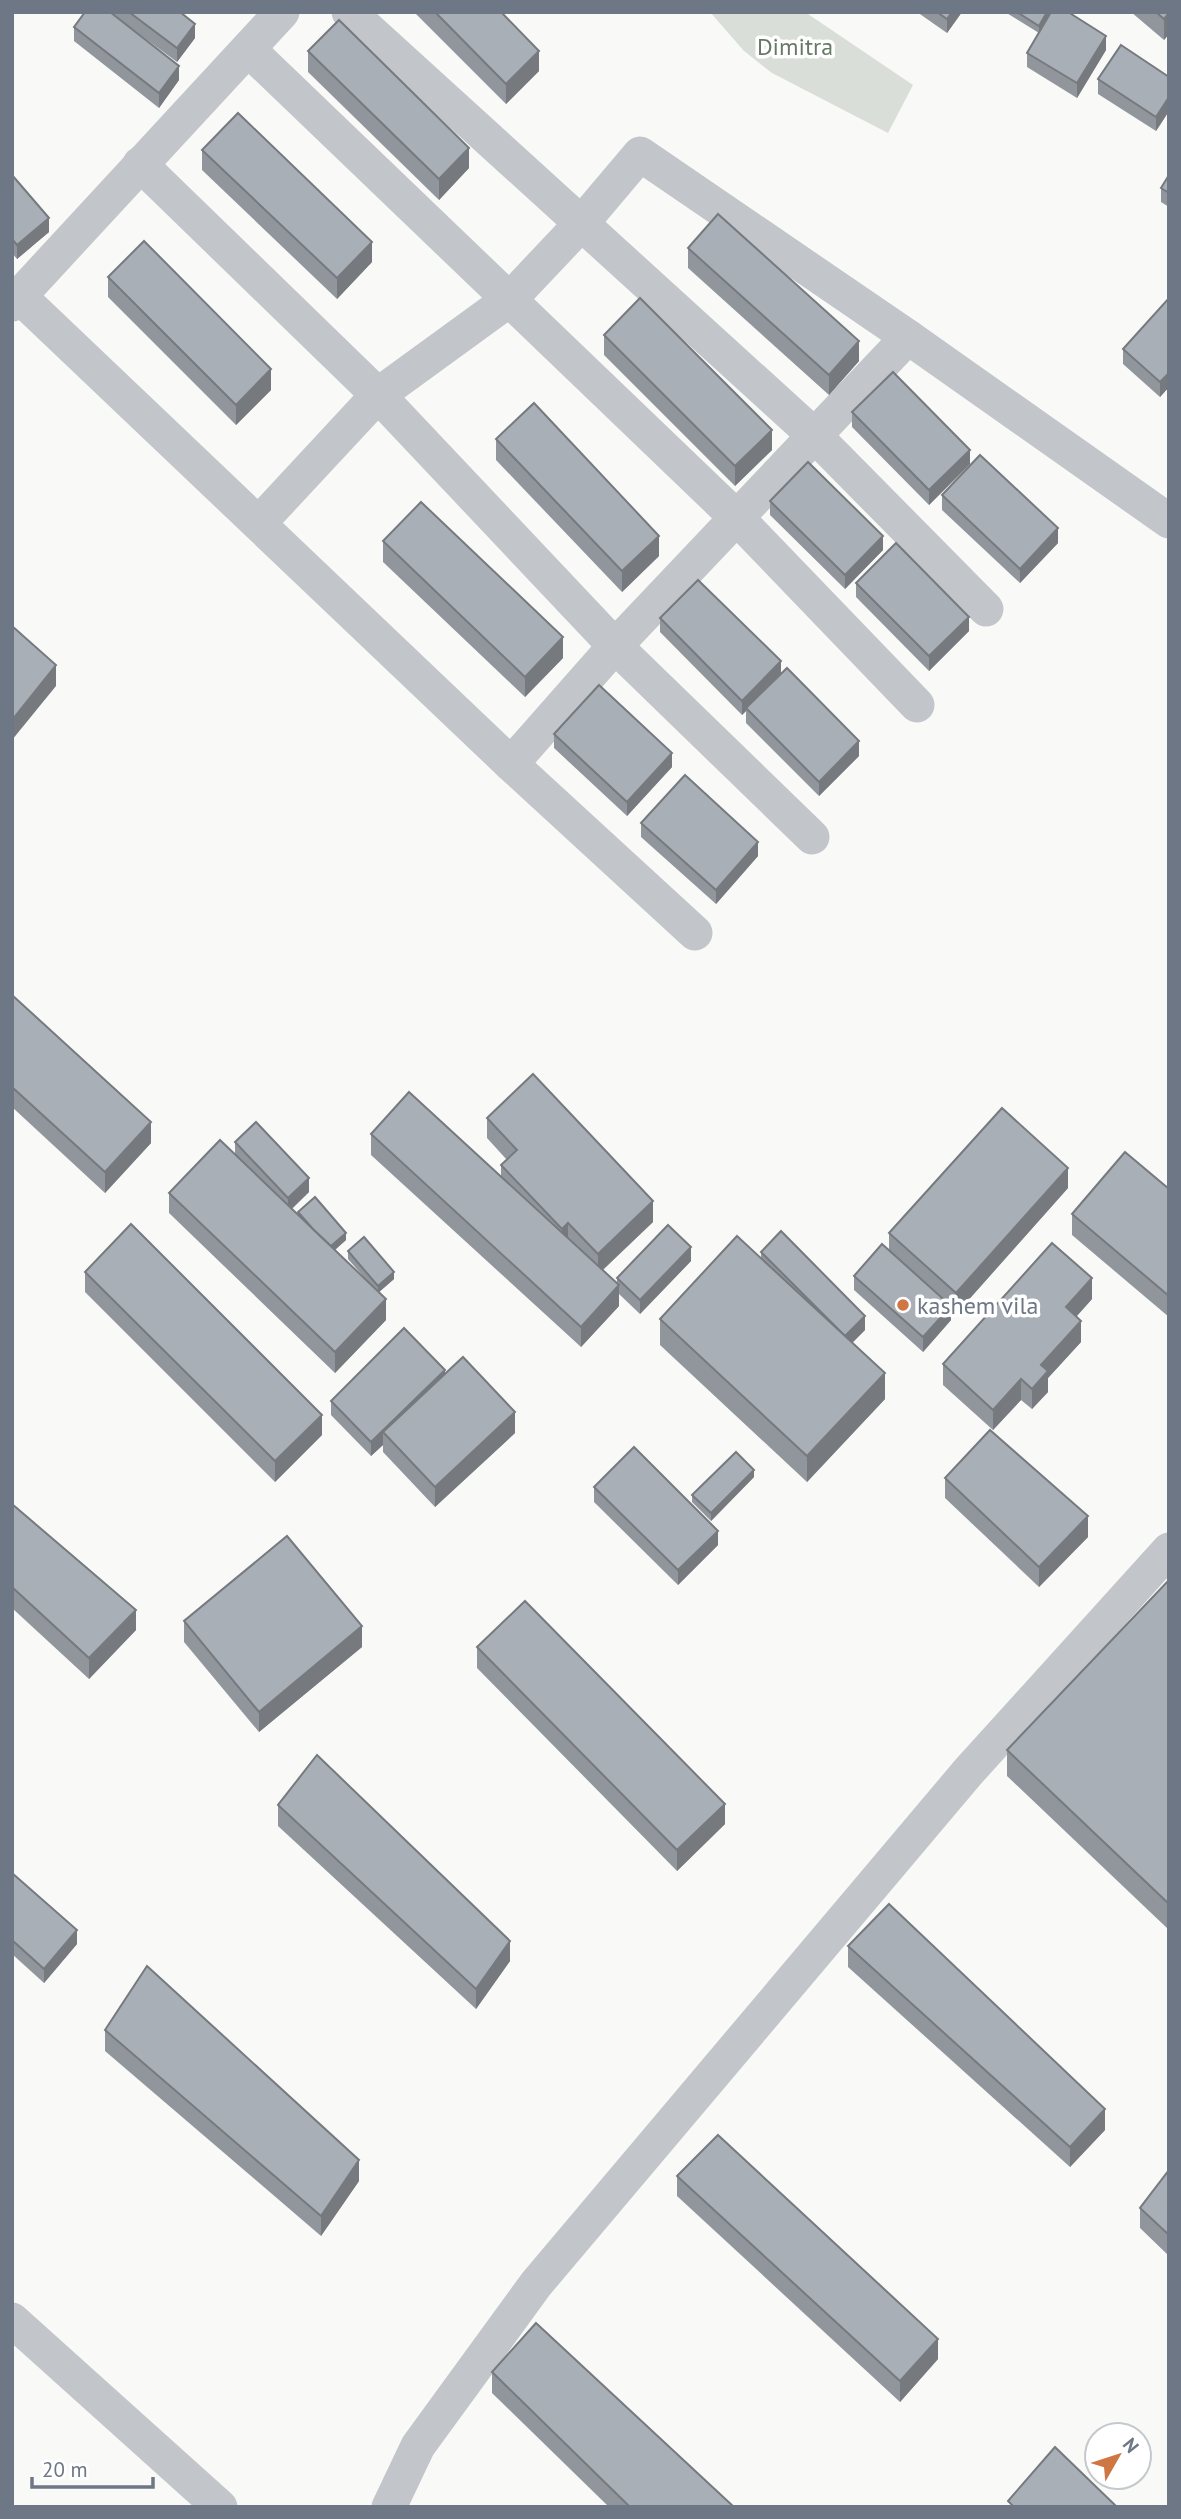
<svg xmlns="http://www.w3.org/2000/svg" width="1181" height="2519" font-family="'PT Sans',sans-serif">
	<style>
		.green { fill: #d9ded8 }
		.lines { fill: none; stroke-linecap: round; stroke-linejoin: round }
		.street { stroke: #c2c5c9; stroke-width: 35 }
		.wall { fill: #91969d }
		.shaded-wall { fill: #767a7f }
		.building { fill: #a9afb6; stroke: #767a7f; stroke-width: 2 }
		.poi-dot { fill: #ce7744; stroke: #fff; stroke-width: 2.5 }
		.labels { text-anchor: middle; dominant-baseline: central; stroke-width: 7; stroke-linejoin: round; paint-order: stroke }
		.park-label { font-size: 24px; fill: #677866; stroke: #fff }
		.poi-label { font-size: 24px; fill: #6d7785; stroke: #fff; text-anchor: start }
	</style>
	<rect width="100%" height="100%" fill="#f9faf8"/>
	<path class="green" d="M710,12H805L913,85L888,133L772,73L744,51Z"/>
	<g class="lines">
		<g class="street">
			<path d="M349,12L815,436L986,609"/>
			<path d="M248,49L737,518L917,705"/>
			<path d="M140,164L378,395L615,646L812,837"/>
			<path d="M19,296L511,764L695,933"/>
			<path d="M12,304L282,12"/>
			<path d="M259,523L378,395L510,299L580,225L640,154L908,337L1169,521"/>
			<path d="M511,764L615,646L908,337"/>
			<path d="M12,2320L220,2507"/>
			<path d="M389,2507L418,2446L536,2284L968,1772L1169,1550"/>
		</g>
	</g>
	<g class="wall">
		<path d="M112,12H180L195,38L177,62L119,19L179,80L159,108L74,41V27L112,14Z"/>
		<path d="M414,12H501L539,71L506,104Z"/>
		<path d="M917,12H962L947,33Z"/>
		<path d="M1005,12H1051L1039,33Z"/>
		<path d="M1131,12H1169V34L1164,40Z"/>
		<path d="M1106,50L1077,98L1027,67V53Z"/>
		<path d="M308,51L469,168L439,200L308,72Z"/>
		<path d="M1169,77V111L1156,131L1098,94V79Z"/>
		<path d="M202,150L372,262L337,299L202,170Z"/>
		<path d="M12,175L49,232L17,259L12,253Z"/>
		<path d="M1169,175V207L1161,202V188Z"/>
		<path d="M688,248L859,361L829,395L688,268Z"/>
		<path d="M108,277L271,390L236,425L108,297Z"/>
		<path d="M1169,298V387L1160,397L1123,364V349Z"/>
		<path d="M604,335L772,450L735,486L604,355Z"/>
		<path d="M852,412L970,464L929,505L852,427Z"/>
		<path d="M496,439L659,556L622,592L496,460Z"/>
		<path d="M942,495L1058,543L1020,583L942,510Z"/>
		<path d="M770,501L883,550L845,589L770,515Z"/>
		<path d="M383,541L563,658L525,697L383,562Z"/>
		<path d="M856,583L969,631L929,671L856,597Z"/>
		<path d="M660,618L781,674L859,756L819,796L746,723V711L742,715L660,632Z"/>
		<path d="M554,734L672,767L627,816L554,748Z"/>
		<path d="M641,823L758,856L716,904L641,837Z"/>
		<path d="M12,995L151,1143L105,1193L12,1107Z"/>
		<path d="M487,1118L653,1222L603,1270L617,1283V1278L691,1261L640,1314L619,1294V1306L581,1347L371,1155V1134L501,1177V1165L507,1160L487,1138Z"/>
		<path d="M235,1142L309,1192L292,1209L298,1214V1212L346,1240L335,1250L370,1284L348,1259V1251L394,1279L379,1292L386,1320L335,1373L169,1213V1193L235,1153Z"/>
		<path d="M1068,1188L956,1314L951,1309V1320L923,1352L854,1290V1276L889,1251V1233Z"/>
		<path d="M1169,1189V1317L1072,1235V1214Z"/>
		<path d="M761,1252L865,1330L852,1343L885,1399L807,1482L660,1345V1319L761,1258Z"/>
		<path d="M85,1272L322,1435L275,1482L85,1292Z"/>
		<path d="M1092,1299L1076,1317L1081,1342L1048,1378V1392L1032,1409L1021,1400L993,1430L943,1385V1364Z"/>
		<path d="M445,1374L515,1433L435,1507L383,1452V1445L371,1456L331,1415V1401Z"/>
		<path d="M754,1477L711,1521L692,1502V1495Z"/>
		<path d="M945,1478L1088,1537L1039,1587L945,1498Z"/>
		<path d="M594,1487L718,1545L678,1585L594,1502Z"/>
		<path d="M12,1504L136,1630L89,1679L12,1608Z"/>
		<path d="M1169,1580V1928L1168,1929L1007,1776V1750Z"/>
		<path d="M184,1621L362,1647L259,1732L184,1642Z"/>
		<path d="M477,1647L725,1824L677,1871L477,1668Z"/>
		<path d="M278,1805L510,1961L476,2009L278,1826Z"/>
		<path d="M12,1873L77,1944L44,1983L12,1954Z"/>
		<path d="M848,1946L1105,2130L1070,2167L848,1967Z"/>
		<path d="M105,2030L359,2181L321,2236L105,2051Z"/>
		<path d="M1169,2170V2256L1140,2228V2208Z"/>
		<path d="M677,2176L938,2359L900,2402L677,2196Z"/>
		<path d="M492,2372L734,2507H609L492,2393Z"/>
	</g>
	<g class="shaded-wall">
		<path d="M952,12H962L947,33V19Z"/>
		<path d="M1047,12H1051L1039,33V26Z"/>
		<path d="M1169,13V34L1164,40V19Z"/>
		<path d="M195,24V38L177,62V48Z"/>
		<path d="M1106,36V50L1077,98V83Z"/>
		<path d="M539,51V71L506,104V84Z"/>
		<path d="M179,66V80L159,108V93Z"/>
		<path d="M1169,97V111L1156,131V117Z"/>
		<path d="M469,148V168L439,200V179Z"/>
		<path d="M49,218V232L17,259V245Z"/>
		<path d="M372,242V262L337,299V278Z"/>
		<path d="M859,341V361L829,395V375Z"/>
		<path d="M271,369V390L236,425V405Z"/>
		<path d="M1169,373V387L1160,397V382Z"/>
		<path d="M772,430V450L735,486V466Z"/>
		<path d="M970,450V464L929,505V490Z"/>
		<path d="M1058,528V543L1020,583V569Z"/>
		<path d="M659,536V556L622,592V571Z"/>
		<path d="M883,536V550L845,589V575Z"/>
		<path d="M969,617V631L929,671V656Z"/>
		<path d="M563,637V658L525,697V677Z"/>
		<path d="M781,661V676L746,708V711L742,715V701Z"/>
		<path d="M56,665V686L12,740V720Z"/>
		<path d="M859,741V756L819,796V782Z"/>
		<path d="M672,753V767L627,816V802Z"/>
		<path d="M758,842V856L716,904V890Z"/>
		<path d="M151,1122V1143L105,1193V1172Z"/>
		<path d="M1068,1168V1188L956,1314V1293Z"/>
		<path d="M309,1178V1192L288,1212V1198Z"/>
		<path d="M653,1201V1222L598,1274V1254Z"/>
		<path d="M568,1223V1243L562,1249V1229Z"/>
		<path d="M346,1233V1240L329,1255V1247Z"/>
		<path d="M691,1247V1261L640,1314V1300Z"/>
		<path d="M394,1272V1279L378,1293V1286Z"/>
		<path d="M1092,1278V1299L1066,1328V1307Z"/>
		<path d="M619,1285V1306L581,1347V1327Z"/>
		<path d="M386,1299V1320L335,1373V1352Z"/>
		<path d="M951,1306V1320L923,1352V1337Z"/>
		<path d="M865,1316V1330L844,1351V1337Z"/>
		<path d="M1081,1321V1342L1048,1378V1392L1032,1409V1389L1041,1365Z"/>
		<path d="M445,1370V1384L383,1432V1445L371,1456V1442Z"/>
		<path d="M885,1373V1399L807,1482V1456Z"/>
		<path d="M1021,1379V1400L993,1430V1410Z"/>
		<path d="M515,1412V1433L435,1507V1487Z"/>
		<path d="M322,1415V1435L275,1482V1461Z"/>
		<path d="M754,1470V1477L711,1521V1513Z"/>
		<path d="M1088,1516V1537L1039,1587V1567Z"/>
		<path d="M718,1531V1545L678,1585V1570Z"/>
		<path d="M136,1610V1630L89,1679V1658Z"/>
		<path d="M362,1626V1647L259,1732V1712Z"/>
		<path d="M725,1804V1824L677,1871V1850Z"/>
		<path d="M1169,1902V1928L1168,1929V1903Z"/>
		<path d="M77,1930V1944L44,1983V1969Z"/>
		<path d="M510,1941V1961L476,2009V1989Z"/>
		<path d="M1105,2109V2130L1070,2167V2147Z"/>
		<path d="M359,2160V2181L321,2236V2216Z"/>
		<path d="M938,2339V2359L900,2402V2381Z"/>
	</g>
	<g class="building">
		<path d="M85,12H110L179,66L159,93L74,27Z"/>
		<path d="M129,12H180L195,24L177,48Z"/>
		<path d="M435,12H501L539,51L506,84Z"/>
		<path d="M937,12H952L947,19Z"/>
		<path d="M1017,12H1047L1039,26Z"/>
		<path d="M1051,12H1068L1106,36L1077,83L1027,53Z"/>
		<path d="M1156,12H1169V13L1164,19Z"/>
		<path d="M339,20L469,148L439,179L308,51Z"/>
		<path d="M1121,45L1169,77V97L1156,117L1098,79Z"/>
		<path d="M238,113L372,242L337,278L202,150Z"/>
		<path d="M12,175L49,218L17,245L12,239Z"/>
		<path d="M1169,175V193L1161,188Z"/>
		<path d="M718,214L859,341L829,375L688,248Z"/>
		<path d="M144,241L271,369L236,405L108,277Z"/>
		<path d="M640,298L772,430L735,466L604,335Z"/>
		<path d="M1169,298V373L1160,382L1123,349Z"/>
		<path d="M893,372L970,450L929,490L852,412Z"/>
		<path d="M534,403L659,536L622,571L496,439Z"/>
		<path d="M980,455L1058,528L1020,569L942,495Z"/>
		<path d="M808,462L883,536L845,575L770,501Z"/>
		<path d="M421,502L563,637L525,677L383,541Z"/>
		<path d="M896,543L969,617L929,656L856,583Z"/>
		<path d="M698,580L781,661L742,701L660,618Z"/>
		<path d="M12,626L56,665L12,720Z"/>
		<path d="M787,668L859,741L819,782L746,708Z"/>
		<path d="M599,685L672,753L627,802L554,734Z"/>
		<path d="M685,775L758,842L716,890L641,823Z"/>
		<path d="M12,995L151,1122L105,1172L12,1087Z"/>
		<path d="M533,1074L653,1201L598,1254L568,1223L562,1229L501,1165L517,1150L487,1118Z"/>
		<path d="M409,1092L619,1285L581,1327L371,1134Z"/>
		<path d="M1002,1108L1068,1168L956,1293L889,1233Z"/>
		<path d="M256,1122L309,1178L288,1198L235,1142Z"/>
		<path d="M220,1140L386,1299L335,1352L169,1193Z"/>
		<path d="M1125,1152L1169,1189V1296L1072,1214Z"/>
		<path d="M315,1197L346,1233L331,1246L313,1229L298,1212Z"/>
		<path d="M131,1224L322,1415L275,1461L85,1272Z"/>
		<path d="M668,1225L691,1247L640,1300L617,1278Z"/>
		<path d="M781,1231L865,1316L845,1336L761,1252Z"/>
		<path d="M737,1236L885,1373L807,1456L660,1319Z"/>
		<path d="M364,1237L394,1272L378,1286L348,1251Z"/>
		<path d="M1052,1243L1092,1278L1066,1307L1081,1321L1041,1365L1048,1371L1032,1389L1021,1379L993,1410L943,1364Z"/>
		<path d="M882,1244L951,1306L923,1337L854,1276Z"/>
		<path d="M404,1328L445,1370L371,1442L331,1401Z"/>
		<path d="M463,1357L515,1412L435,1487L383,1432Z"/>
		<path d="M990,1430L1088,1516L1039,1567L945,1478Z"/>
		<path d="M634,1447L718,1531L678,1570L594,1487Z"/>
		<path d="M736,1452L754,1470L711,1513L692,1495Z"/>
		<path d="M12,1504L136,1610L89,1658L12,1587Z"/>
		<path d="M287,1536L362,1626L259,1712L184,1621Z"/>
		<path d="M1169,1580V1902L1168,1903L1007,1750Z"/>
		<path d="M525,1601L725,1804L677,1850L477,1647Z"/>
		<path d="M317,1755L510,1941L476,1989L278,1805Z"/>
		<path d="M12,1873L77,1930L44,1969L12,1940Z"/>
		<path d="M889,1904L1105,2109L1070,2147L848,1946Z"/>
		<path d="M147,1966L359,2160L321,2216L105,2030Z"/>
		<path d="M718,2135L938,2339L900,2381L677,2176Z"/>
		<path d="M1169,2170V2235L1140,2208Z"/>
		<path d="M536,2323L734,2507H630L492,2372Z"/>
		<path d="M1055,2447L1117,2507H1014L1008,2501Z"/>
	</g>
	<circle class="poi-dot" cx="903" cy="1305" r="7"/>
	<g class="labels">
		<g class="park-label">
			<text x="795" y="46">Dimitra</text>
		</g>
		<g class="poi-label">
			<text x="917" y="1305">kashem vila</text>
		</g>
	</g>
	<rect width="1181" height="2519" fill="none" stroke="#6d7785" stroke-width="28"/>
	<g transform="translate(1118 2456) rotate(51)"><circle r="33" fill="#ffffff" stroke="#c5c9ce" stroke-width="2"/>
	<path d="M0-5L12 26L0 18L-12 26Z" fill="#ce7744"/>
	<text y="-10" font-size="19" font-weight="bold" text-anchor="middle" fill="#6d7785">N</text>
	</g>
	<path d="M32 2477v10h121v-10" fill="none" stroke="#6d7785" stroke-width="3.5"/>
	<text x="42" y="2477" font-size="21" fill="#6d7785" stroke="#ffffff" stroke-width="5" paint-order="stroke">20 m</text>
</svg>
